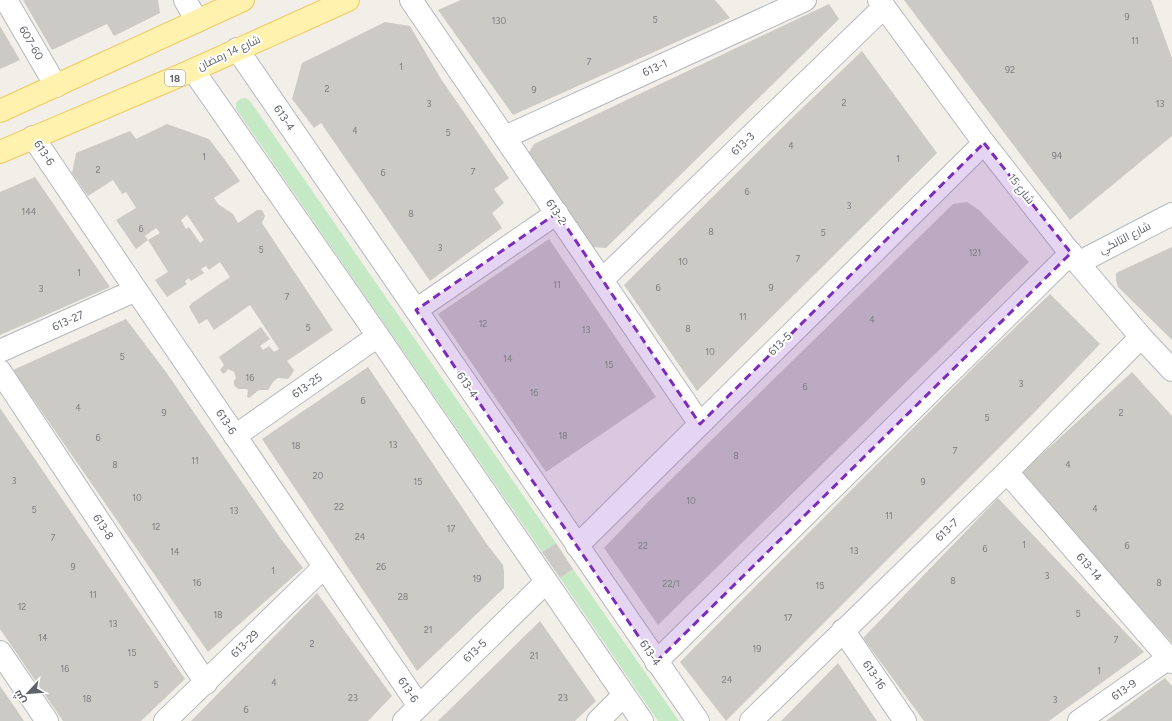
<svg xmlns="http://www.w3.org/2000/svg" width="1172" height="721" font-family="Figtree,Cairo,sans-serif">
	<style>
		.green { fill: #c5e8c5 }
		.building { fill: #cccac5; fill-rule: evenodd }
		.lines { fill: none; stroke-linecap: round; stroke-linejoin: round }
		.minor-casing { stroke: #b5b8bc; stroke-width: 24 }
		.major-casing { stroke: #f2c960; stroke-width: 24 }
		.minor { stroke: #fff; stroke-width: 22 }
		.major { stroke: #fff2af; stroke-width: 22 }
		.marked { fill: #7b2cbf; fill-opacity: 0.2; stroke: #7b2cbf; stroke-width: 3; stroke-dasharray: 8 5; stroke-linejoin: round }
		.labels { text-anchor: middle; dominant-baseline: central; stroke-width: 4; stroke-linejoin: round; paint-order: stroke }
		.number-label { font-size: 9px; fill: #7a7d7f }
		.shield { fill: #fff; stroke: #8f9295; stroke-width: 1 }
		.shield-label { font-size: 10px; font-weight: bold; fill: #5f6368 }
		.street-label { font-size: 11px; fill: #5f6368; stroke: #fff }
	</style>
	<rect width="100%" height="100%" fill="#f1efe8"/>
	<g class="green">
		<path d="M246,98L250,101L556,543L542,552L236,109V103L240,99Z"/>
		<path d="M573,569L679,721H658L560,578Z"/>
	</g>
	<g class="building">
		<path d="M23,0H158L160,13L114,36L107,24L52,50Z"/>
		<path d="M461,0H715L730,18L513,115L438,10Z"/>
		<path d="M904,0H1151L1172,58V136L1070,220Z"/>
		<path d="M829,4L839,19L606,248L592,247L528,154L534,144Z"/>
		<path d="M385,22L410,26L441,79L509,178L494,189L504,203L492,213L502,228L430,281L321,123L314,128L292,99L302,63Z"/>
		<path d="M0,26L20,60L0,69Z"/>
		<path d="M862,51L937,153L697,391L624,285L794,116Z"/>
		<path d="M167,124L209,139L225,160L240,181L214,198L218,204L233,214L238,223L257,210H262L265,216L262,223L333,330L287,361L294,370L292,374L288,379L278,378L273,382L268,390H259L249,398L247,397L248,390L246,389H238L234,385V381L236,378L234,372L228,369L226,372L223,374L220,370L224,365L219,357L261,327L270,339L260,346L263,350L269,346L274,352L279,349L250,305L214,330L207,319L199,324L189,307L192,303L230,277L220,262L209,270L206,266L201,269L204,273L191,281L189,278L185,281L187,284L167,297L155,280L168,272L148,240L160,233L156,228L145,236L148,240L136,249L116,220L136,208L126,192L122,194L113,180L88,196L72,173L76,153L130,131L136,139ZM187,215L204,240L200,243L189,227L186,229L181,220Z"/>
		<path d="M35,177L110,287L0,335V192Z"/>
		<path d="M967,202L979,210L1029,262L658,625L604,548L648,502L953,204Z"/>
		<path d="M549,239L656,397L546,472L438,314Z"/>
		<path d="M1172,247V340L1118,287L1116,280V273Z"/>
		<path d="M1050,294L1100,344L1030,417L726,721L680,662L977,364Z"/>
		<path d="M126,319L166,372L281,539L303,568L208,652L13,370Z"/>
		<path d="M368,367L486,543L503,565L504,572V588L417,671L262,439Z"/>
		<path d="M1132,372L1172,416V643L1020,474Z"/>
		<path d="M0,408L185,679L141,721H63L0,629Z"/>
		<path d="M998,498L1144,652L1049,721H924L863,638Z"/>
		<path d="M556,543L573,569L560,578L542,552Z"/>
		<path d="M317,593L392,696L368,721H191Z"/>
		<path d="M540,621L596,701L575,721H438Z"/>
		<path d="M838,663L877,721H781L791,711Z"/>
		<path d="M1165,678L1172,686V721H1106Z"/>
		<path d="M0,686L16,709L24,721H0Z"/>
	</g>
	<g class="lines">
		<defs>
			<g id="minor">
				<path d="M6,0L56,86"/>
				<path d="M185,0L197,21"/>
				<path d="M411,0L700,424"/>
				<path d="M879,0L984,143L1078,263L1141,337L1172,370"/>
				<path d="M237,49L698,721"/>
				<path d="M193,70L378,336L642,721"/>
				<path d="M33,137L136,290L419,706"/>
				<path d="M505,137L805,0"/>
				<path d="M1078,263L1172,214"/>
				<path d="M602,280L884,7"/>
				<path d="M416,310L557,213"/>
				<path d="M0,351L136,290"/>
				<path d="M0,371L206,683"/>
				<path d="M235,436L378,336"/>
				<path d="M1007,472L1172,662"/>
				<path d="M577,546L984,143"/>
				<path d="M843,630L905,721"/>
				<path d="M0,652L47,721"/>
				<path d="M656,662L1071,253"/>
				<path d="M165,721L324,567"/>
				<path d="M404,721L546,582"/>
				<path d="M598,721L624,695"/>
				<path d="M751,721L1007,472L1141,337"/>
				<path d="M1079,721L1169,658"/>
			</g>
			<g id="major">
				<path d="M0,111L243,0"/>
				<path d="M0,152L193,70L348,0"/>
			</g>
		</defs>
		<use href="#minor" class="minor-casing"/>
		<use href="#major" class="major-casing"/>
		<use href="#minor" class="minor"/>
		<use href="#major" class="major"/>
	</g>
	<path class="marked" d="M984,143L1071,253L656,662L416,310L557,213L700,424Z"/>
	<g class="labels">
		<g class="number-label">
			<text x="1127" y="16">9</text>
			<text x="655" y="19">5</text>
			<text x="499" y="20">130</text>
			<text x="1135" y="40">11</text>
			<text x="589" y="61">7</text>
			<text x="401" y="66">1</text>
			<text x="1010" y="69">92</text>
			<text x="327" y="88">2</text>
			<text x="534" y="89">9</text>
			<text x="844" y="102">2</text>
			<text x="429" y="103">3</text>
			<text x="1160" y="103">13</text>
			<text x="355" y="130">4</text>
			<text x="448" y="132">5</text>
			<text x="791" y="145">4</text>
			<text x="1057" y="155">94</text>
			<text x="204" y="156">1</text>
			<text x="898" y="158">1</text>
			<text x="98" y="169">2</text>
			<text x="473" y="171">7</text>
			<text x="383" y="172">6</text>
			<text x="747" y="191">6</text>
			<text x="849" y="205">3</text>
			<text x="29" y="211">144</text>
			<text x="411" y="213">8</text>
			<text x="141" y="228">6</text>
			<text x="711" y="231">8</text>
			<text x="823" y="232">5</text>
			<text x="440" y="247">3</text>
			<text x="261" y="249">5</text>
			<text x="975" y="252">121</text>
			<text x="798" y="258">7</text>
			<text x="683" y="261">10</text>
			<text x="79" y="272">1</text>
			<text x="557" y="284">11</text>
			<text x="658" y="287">6</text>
			<text x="771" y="287">9</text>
			<text x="41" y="288">3</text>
			<text x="287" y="296">7</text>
			<text x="743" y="316">11</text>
			<text x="872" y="319">4</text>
			<text x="483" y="323">12</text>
			<text x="308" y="327">5</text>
			<text x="688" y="328">8</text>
			<text x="586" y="329">13</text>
			<text x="710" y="351">10</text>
			<text x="122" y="356">5</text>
			<text x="508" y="358">14</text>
			<text x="609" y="364">15</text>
			<text x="250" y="377">16</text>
			<text x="1021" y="383">3</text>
			<text x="805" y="386">6</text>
			<text x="534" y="392">16</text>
			<text x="363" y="400">6</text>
			<text x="78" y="407">4</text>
			<text x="164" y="412">9</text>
			<text x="1121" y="412">2</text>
			<text x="987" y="417">5</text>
			<text x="563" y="435">18</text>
			<text x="98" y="437">6</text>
			<text x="393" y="444">13</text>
			<text x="296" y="445">18</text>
			<text x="955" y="450">7</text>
			<text x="736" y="455">8</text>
			<text x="195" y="460">11</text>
			<text x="115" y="464">8</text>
			<text x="1068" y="464">4</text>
			<text x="318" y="475">20</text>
			<text x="14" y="480">3</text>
			<text x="418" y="481">15</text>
			<text x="923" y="481">9</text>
			<text x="137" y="497">10</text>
			<text x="691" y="500">10</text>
			<text x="339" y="506">22</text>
			<text x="1095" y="508">4</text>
			<text x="34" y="509">5</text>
			<text x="234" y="510">13</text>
			<text x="889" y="515">11</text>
			<text x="156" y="526">12</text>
			<text x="451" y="528">17</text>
			<text x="360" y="536">24</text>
			<text x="53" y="537">7</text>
			<text x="1024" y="544">1</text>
			<text x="643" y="545">22</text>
			<text x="1127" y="545">6</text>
			<text x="985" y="548">6</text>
			<text x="854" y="550">13</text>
			<text x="175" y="551">14</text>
			<text x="73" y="566">9</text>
			<text x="381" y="566">26</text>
			<text x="273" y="570">1</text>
			<text x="1047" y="575">3</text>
			<text x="477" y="578">19</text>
			<text x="953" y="580">8</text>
			<text x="197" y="582">16</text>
			<text x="1159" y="582">8</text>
			<text x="671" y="583">22/1</text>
			<text x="820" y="585">15</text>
			<text x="93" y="594">11</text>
			<text x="403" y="596">28</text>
			<text x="22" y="606">12</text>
			<text x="1078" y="613">5</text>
			<text x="218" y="614">18</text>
			<text x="788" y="617">17</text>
			<text x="113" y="623">13</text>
			<text x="428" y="629">21</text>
			<text x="43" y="637">14</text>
			<text x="1116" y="639">7</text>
			<text x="312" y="643">2</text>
			<text x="757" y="648">19</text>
			<text x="132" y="652">15</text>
			<text x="534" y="655">21</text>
			<text x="65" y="668">16</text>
			<text x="1099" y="670">1</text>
			<text x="727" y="679">24</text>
			<text x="274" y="682">4</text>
			<text x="156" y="684">5</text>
			<text x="353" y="697">23</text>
			<text x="563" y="697">23</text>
			<text x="87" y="698">18</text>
			<text x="1055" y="699">3</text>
			<text x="246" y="709">6</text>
		</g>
		<rect class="shield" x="165" y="70" width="20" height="16" rx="3"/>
		<g class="shield-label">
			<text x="175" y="78">18</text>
		</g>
		<g class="street-label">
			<text transform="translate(31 43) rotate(60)">607-60</text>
			<text transform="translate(229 53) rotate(-25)">شارع 14 رمضان</text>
			<text transform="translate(655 68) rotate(-24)">613-1</text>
			<text transform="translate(284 118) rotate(56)">613-4</text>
			<text transform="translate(743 144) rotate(-44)">613-3</text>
			<text transform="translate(44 153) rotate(56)">613-6</text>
			<text transform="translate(1021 189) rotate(52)">شارع 15</text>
			<text transform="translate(556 212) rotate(56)">613-2</text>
			<text transform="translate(1125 238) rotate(-27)">شارع التانكي</text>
			<text transform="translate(68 321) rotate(-24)">613-27</text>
			<text transform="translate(780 344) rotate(-45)">613-5</text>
			<text transform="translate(467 385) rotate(56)">613-4</text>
			<text transform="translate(307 386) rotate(-35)">613-25</text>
			<text transform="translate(226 422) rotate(56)">613-6</text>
			<text transform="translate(103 527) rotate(57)">613-8</text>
			<text transform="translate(947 530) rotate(-44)">613-7</text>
			<text transform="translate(1089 567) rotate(49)">613-14</text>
			<text transform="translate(245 644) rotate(-44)">613-29</text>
			<text transform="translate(475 651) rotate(-44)">613-5</text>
			<text transform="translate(650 653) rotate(56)">613-4</text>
			<text transform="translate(874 675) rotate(56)">613-16</text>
			<text transform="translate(408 690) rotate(56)">613-6</text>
			<text transform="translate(1124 690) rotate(-35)">613-9</text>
		</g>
	</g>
	<g transform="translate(28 693) rotate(244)" stroke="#ffffff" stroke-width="3" paint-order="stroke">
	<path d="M0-3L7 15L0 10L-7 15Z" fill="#5f6368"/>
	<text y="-6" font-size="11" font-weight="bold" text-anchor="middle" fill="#5f6368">ش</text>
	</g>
</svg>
